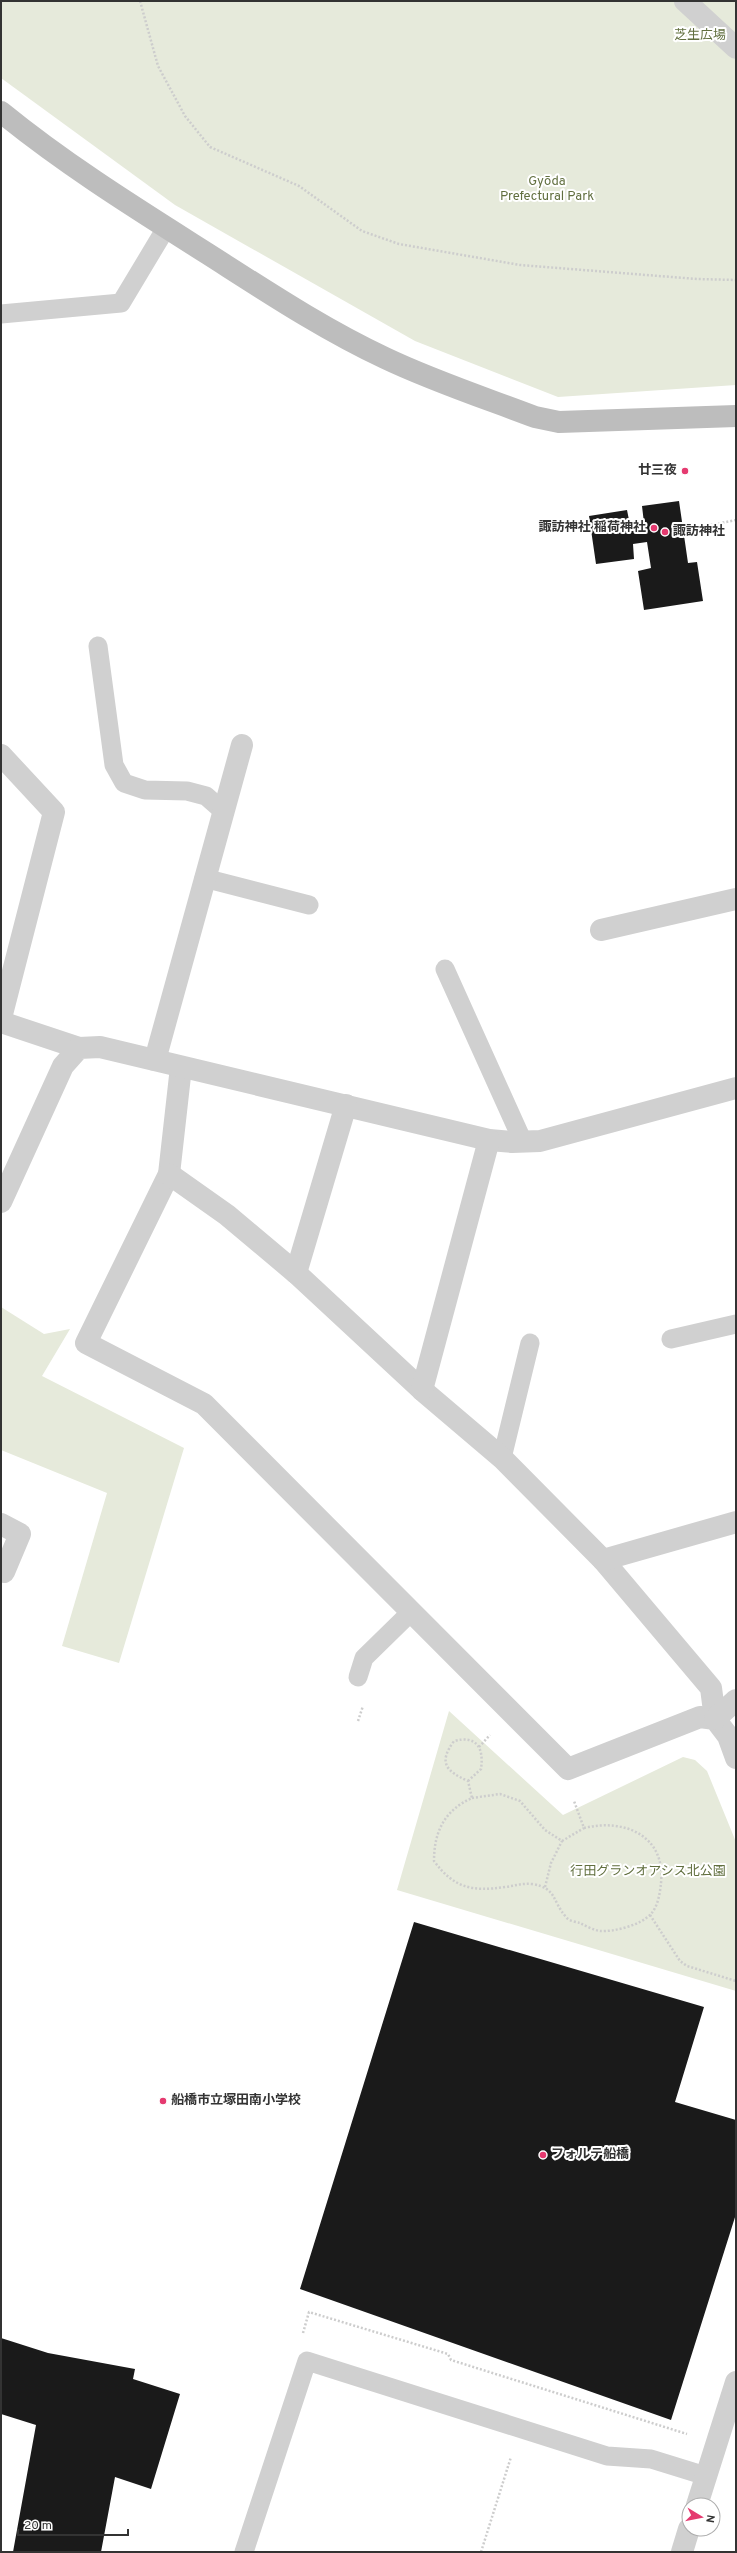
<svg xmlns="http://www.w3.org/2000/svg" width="737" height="2553" font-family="Overpass,'Noto Sans JP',sans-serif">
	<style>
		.green { fill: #e6eadb }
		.building { fill: #1a1a1a }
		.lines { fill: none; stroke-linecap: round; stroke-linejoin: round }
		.path { stroke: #cdcdcd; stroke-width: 2.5; stroke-dasharray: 2 2; stroke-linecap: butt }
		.lane { stroke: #d0d0d0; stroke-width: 19 }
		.street { stroke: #d0d0d0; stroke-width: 22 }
		.secondary { stroke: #bdbdbd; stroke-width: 22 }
		.poi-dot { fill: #e53a70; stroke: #fff; stroke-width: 1.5 }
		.labels { text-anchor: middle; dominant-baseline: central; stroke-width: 4; stroke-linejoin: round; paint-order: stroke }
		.park-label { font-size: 13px; fill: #616f3f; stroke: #fff }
		.poi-label { font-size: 13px; font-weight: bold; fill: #333; stroke: #fff; text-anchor: start }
	</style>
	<rect width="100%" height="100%" fill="#fff"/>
	<g class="green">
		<path d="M1,1H736V385L558,397L415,341L175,205L1,78Z"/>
		<path d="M1,1307L44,1334L70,1329L42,1376L184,1448L119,1663L62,1646L107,1493L1,1450Z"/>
		<path d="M449,1711L563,1815L683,1757L695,1760L707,1771L736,1842V1991L397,1890Z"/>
	</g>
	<g class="building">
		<path d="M679,501L688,563L697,562L703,601L644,610L638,571L651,568L647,542L633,544L634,559L596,564L589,516L627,510L630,525L644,523L642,506Z"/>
		<path d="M414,1922L704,2007L675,2102L736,2120V2214L671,2420L300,2289Z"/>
		<path d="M1,2338L48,2353L135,2369L133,2379L180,2394L151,2489L115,2477L101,2552H13L36,2425L1,2414Z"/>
	</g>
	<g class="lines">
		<g class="path">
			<path d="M140,1L158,66L185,116L210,147L299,186L362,231L399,244L520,265L697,279L736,280"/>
			<path d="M691,529L736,520"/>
			<path d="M358,1721L363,1706"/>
			<path d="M479,1747L490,1735"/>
			<path d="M468,1781L481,1769C484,1748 477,1735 454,1741C438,1763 446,1771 468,1781L472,1798C445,1810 434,1831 434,1861C454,1888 472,1892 505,1887C514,1886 522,1883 532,1884C557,1888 552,1901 566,1917C569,1921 576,1922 580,1923C586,1926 593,1930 600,1931C614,1932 641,1925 651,1914C658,1906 660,1893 661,1883C666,1836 625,1818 584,1828L574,1801"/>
			<path d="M472,1798L500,1794L520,1801L545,1830L562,1841L584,1828"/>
			<path d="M545,1887L551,1863L562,1841"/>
			<path d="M650,1915L680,1961L687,1966L736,1981"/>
			<path d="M303,2333L309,2312L448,2354L451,2360L687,2434"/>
			<path d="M481,2552L511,2457"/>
		</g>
		<g class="lane">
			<path d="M1,314L121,303L166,228"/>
			<path d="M98,646L114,765L124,783L145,790L187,791L206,796L222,810"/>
			<path d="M204,878L309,905"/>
			<path d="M445,969L523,1142"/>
			<path d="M671,1339L736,1324"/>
			<path d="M502,1458L530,1343"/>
			<path d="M358,1677L364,1658L411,1612"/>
			<path d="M244,2552L307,2361L607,2456L651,2459L706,2476"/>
		</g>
		<g class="street">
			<path d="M685,1L736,48"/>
			<path d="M1,755L54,812L1,1018"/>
			<path d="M601,930L736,899"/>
			<path d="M1,1022L79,1048"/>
			<path d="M155,1060L242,745"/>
			<path d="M181,1067L169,1174L86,1343L204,1404L568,1769L700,1717L715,1719L728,1736L736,1758"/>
			<path d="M169,1174L227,1215L296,1273L422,1390L502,1458L603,1560L711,1688L715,1719"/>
			<path d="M1,1202L63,1066L79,1048L100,1047L489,1140L512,1142L540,1141L736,1088"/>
			<path d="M296,1273L346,1105"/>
			<path d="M422,1390L489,1140"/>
			<path d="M1,1524L20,1534L4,1572"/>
			<path d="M603,1560L736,1522"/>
			<path d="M715,1719L736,1700"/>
			<path d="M697,2505L736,2382"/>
			<path d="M682,2552L689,2529"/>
		</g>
		<path class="secondary" d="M1,112C66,165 137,209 208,254C266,291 323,329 385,358C433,381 485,398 535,417L559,422L736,416"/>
	</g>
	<g class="poi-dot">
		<circle cx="685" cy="471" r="4"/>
		<circle cx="654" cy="528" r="4"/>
		<circle cx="665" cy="532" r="4"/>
		<circle cx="163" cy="2101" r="4"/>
		<circle cx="543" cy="2155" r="4"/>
	</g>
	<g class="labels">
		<g class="park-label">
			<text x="700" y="36">芝生広場</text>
			<text x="547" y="182">Gyōda<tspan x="547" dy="15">Prefectural Park</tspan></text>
			<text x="648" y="1872">行田グランオアシス北公園</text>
		</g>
		<g class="poi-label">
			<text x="677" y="471" text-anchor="end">廿三夜</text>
			<text x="646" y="528" text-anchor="end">諏訪神社 稲荷神社</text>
			<text x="673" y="532">諏訪神社</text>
			<text x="171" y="2101">船橋市立塚田南小学校</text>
			<text x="551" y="2155">フォルテ船橋</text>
		</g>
	</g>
	<rect width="737" height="2553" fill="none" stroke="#333333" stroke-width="4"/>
	<g transform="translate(701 2517) rotate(100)"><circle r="19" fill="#ffffff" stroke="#adadad"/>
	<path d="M0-3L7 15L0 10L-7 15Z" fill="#e53a70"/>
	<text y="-6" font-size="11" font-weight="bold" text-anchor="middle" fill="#333333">N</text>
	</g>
	<path d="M18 2529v6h110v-6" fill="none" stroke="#333333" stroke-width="2"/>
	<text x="24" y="2529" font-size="12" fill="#333333" stroke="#ffffff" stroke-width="3" paint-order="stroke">20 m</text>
</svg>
